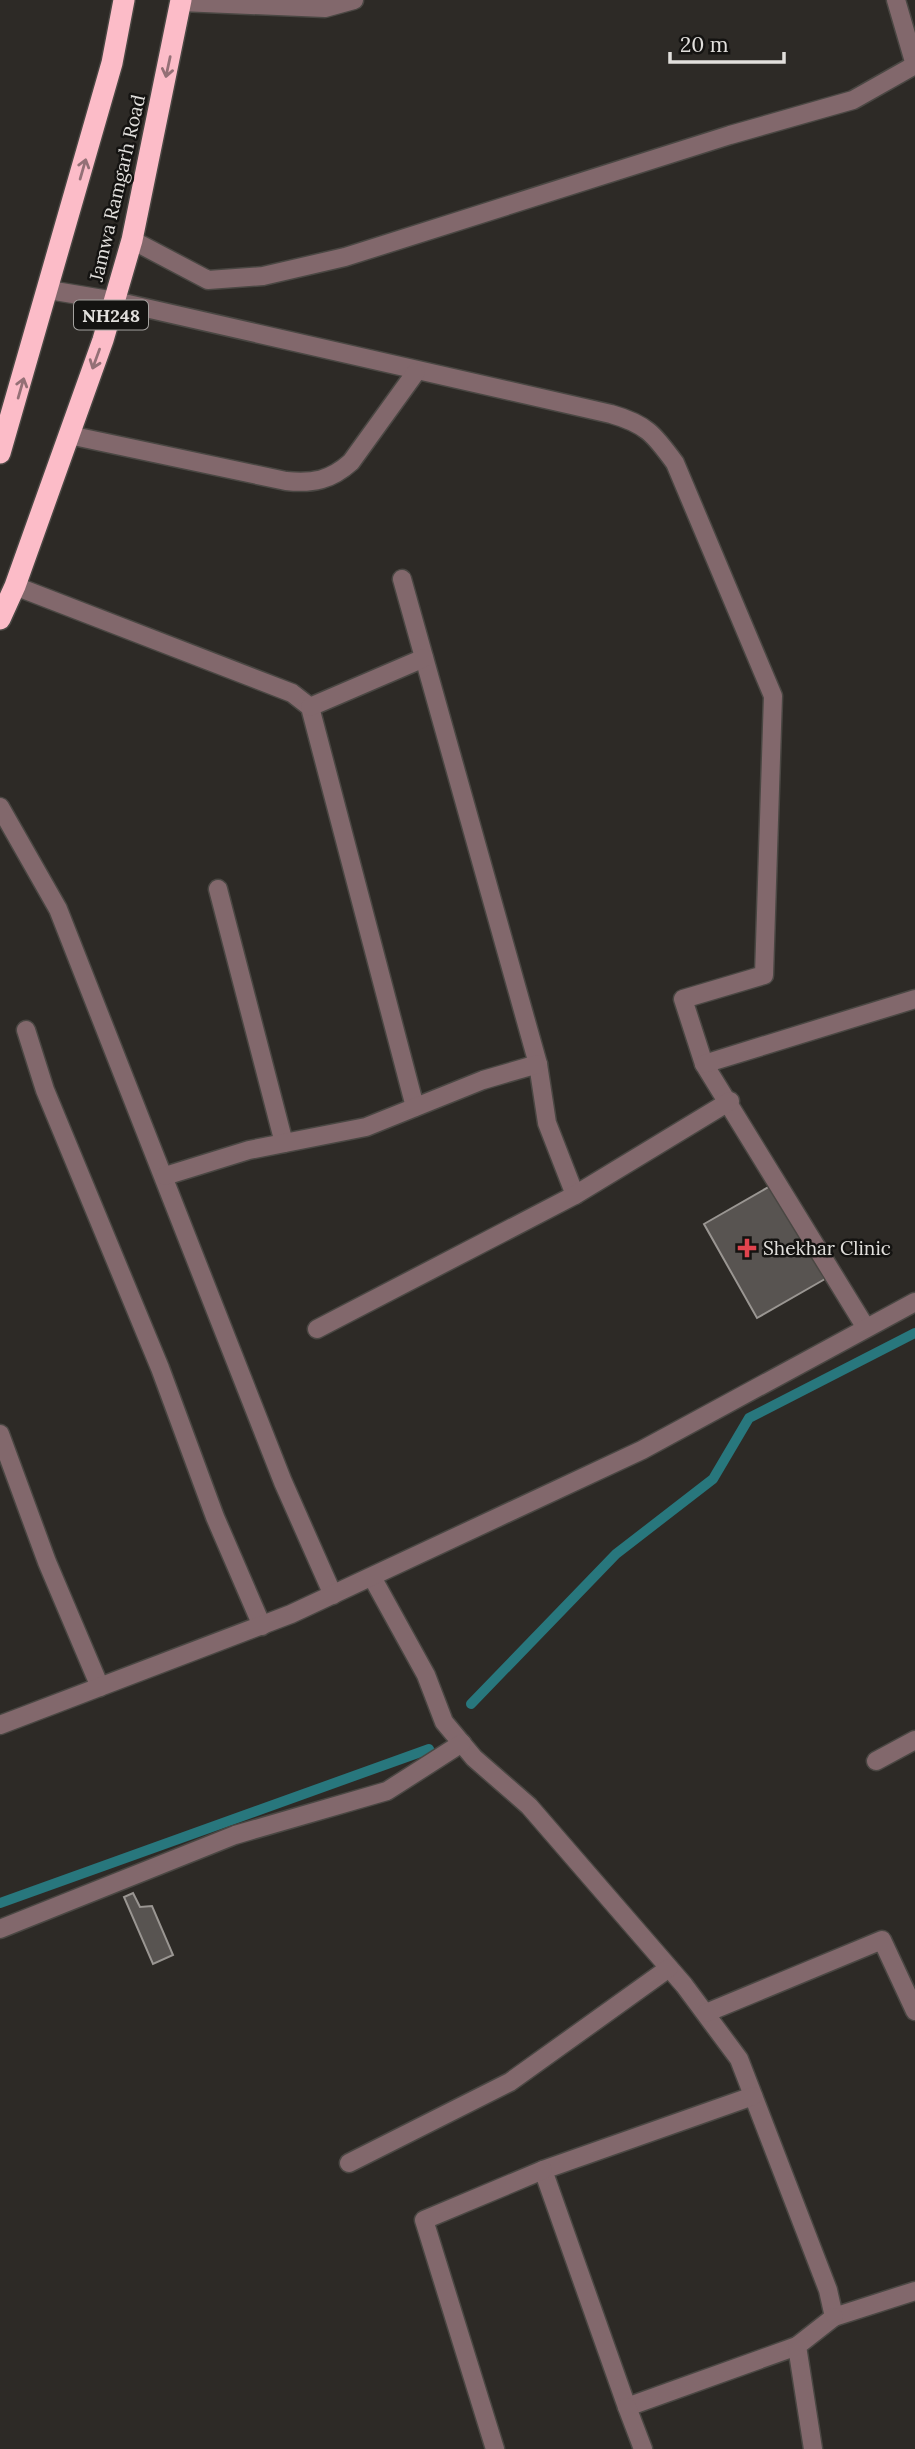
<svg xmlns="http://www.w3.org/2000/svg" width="915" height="2449" font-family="Lora,serif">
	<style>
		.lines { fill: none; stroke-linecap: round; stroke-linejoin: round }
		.stream { stroke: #28777d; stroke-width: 10 }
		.building { fill: #585451; stroke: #9a9692; stroke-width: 2 }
		.minor-casing { stroke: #4a4743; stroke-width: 21 }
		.highway-casing { stroke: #4a4743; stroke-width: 24 }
		.minor { stroke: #82686c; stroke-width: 18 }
		.highway { stroke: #fcbcc8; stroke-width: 21 }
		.oneway { stroke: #947076 }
		.health-dot { fill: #e0444e; stroke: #141311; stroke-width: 2.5 }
		.labels { text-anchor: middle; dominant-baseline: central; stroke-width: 5; stroke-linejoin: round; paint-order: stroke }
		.shield { fill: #141311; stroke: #a4a29f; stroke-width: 2 }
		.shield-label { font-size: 18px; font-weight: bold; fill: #e1dfdc }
		.street-label { font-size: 19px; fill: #e1dfdc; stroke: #141311 }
		.poi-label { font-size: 19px; fill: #e1dfdc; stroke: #141311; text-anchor: start }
	</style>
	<rect width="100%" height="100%" fill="#2d2a26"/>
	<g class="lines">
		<g class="stream">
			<path d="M471,1704L616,1554L713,1479L749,1418L915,1333"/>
			<path d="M0,1903L429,1749"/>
		</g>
	</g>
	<g class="building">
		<path d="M772,1185L825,1279L757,1318L704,1224Z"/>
		<path d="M133,1893L140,1907L152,1906L173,1955L153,1964L124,1897Z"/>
	</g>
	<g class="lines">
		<defs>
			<g id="minor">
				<path d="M896,0L915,65"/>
				<path d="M181,2L325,8L354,0"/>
				<path d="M132,240L208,280L263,276L345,257L730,135L853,100L915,65"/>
				<path d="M49,290L115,301L611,414C646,424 654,434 675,463L773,696L764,975L683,999L704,1064L866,1328"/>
				<path d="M69,435L286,481C313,484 331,480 351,462L416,372"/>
				<path d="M402,579L538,1064L547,1123L575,1195"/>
				<path d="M15,586L292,693L310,707L415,1107"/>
				<path d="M310,707L424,658"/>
				<path d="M0,807L58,909L283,1482L333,1595"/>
				<path d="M218,889L284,1143"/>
				<path d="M26,1030L45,1090L160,1368L215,1517L262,1626"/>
				<path d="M704,1064L915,999"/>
				<path d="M165,1176L249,1150L366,1127L483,1080L538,1064"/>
				<path d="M317,1329L575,1195L730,1101"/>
				<path d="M0,1434L47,1562L100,1687"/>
				<path d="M372,1577L426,1675L444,1722L474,1758L529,1806L684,1985L739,2059L828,2290L834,2317L915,2291"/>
				<path d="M0,1725L291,1614L642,1450L915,1302"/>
				<path d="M876,1761L915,1740"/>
				<path d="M0,1929L235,1835L387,1791L462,1743"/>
				<path d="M706,2013L882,1940L915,2011"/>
				<path d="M753,2096L543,2170L627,2407L797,2346"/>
				<path d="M349,2163L510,2082L669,1968"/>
				<path d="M627,2407L643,2449"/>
				<path d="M495,2449L424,2220L543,2170"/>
				<path d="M813,2449L797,2346L834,2317"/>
			</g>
			<g id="highway">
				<path d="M0,453L112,63L124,0"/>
				<path d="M0,619L15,586L103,340L132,240L181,0"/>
			</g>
		</defs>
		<use href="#minor" class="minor-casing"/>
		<use href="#highway" class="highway-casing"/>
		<use href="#minor" class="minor"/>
		<use href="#highway" class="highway"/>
	</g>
	<defs><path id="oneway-shaft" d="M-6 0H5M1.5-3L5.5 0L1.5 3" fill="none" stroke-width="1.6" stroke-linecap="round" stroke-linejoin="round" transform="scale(1.75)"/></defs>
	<g class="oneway">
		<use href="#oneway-shaft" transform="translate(168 67) rotate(102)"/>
		<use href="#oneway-shaft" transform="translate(83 169) rotate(-74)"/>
		<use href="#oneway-shaft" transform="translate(96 359) rotate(110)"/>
		<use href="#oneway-shaft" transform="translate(21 388) rotate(-74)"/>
	</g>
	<path class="health-dot" d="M743.5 1237.5h7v7h7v7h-7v7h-7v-7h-7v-7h7z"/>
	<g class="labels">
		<rect class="shield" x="74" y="300.5" width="74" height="29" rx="5"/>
		<g class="shield-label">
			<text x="111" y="315">NH248</text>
		</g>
		<g class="street-label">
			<text transform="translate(117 188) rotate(-77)">Jamwa Ramgarh Road</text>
		</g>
		<g class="poi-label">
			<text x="763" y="1248">Shekhar Clinic</text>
		</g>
	</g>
	<path d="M670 52v10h114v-10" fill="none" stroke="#e1dfdc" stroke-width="3.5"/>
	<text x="680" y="52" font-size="21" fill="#e1dfdc" stroke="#141311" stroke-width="5" paint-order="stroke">20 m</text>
</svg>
